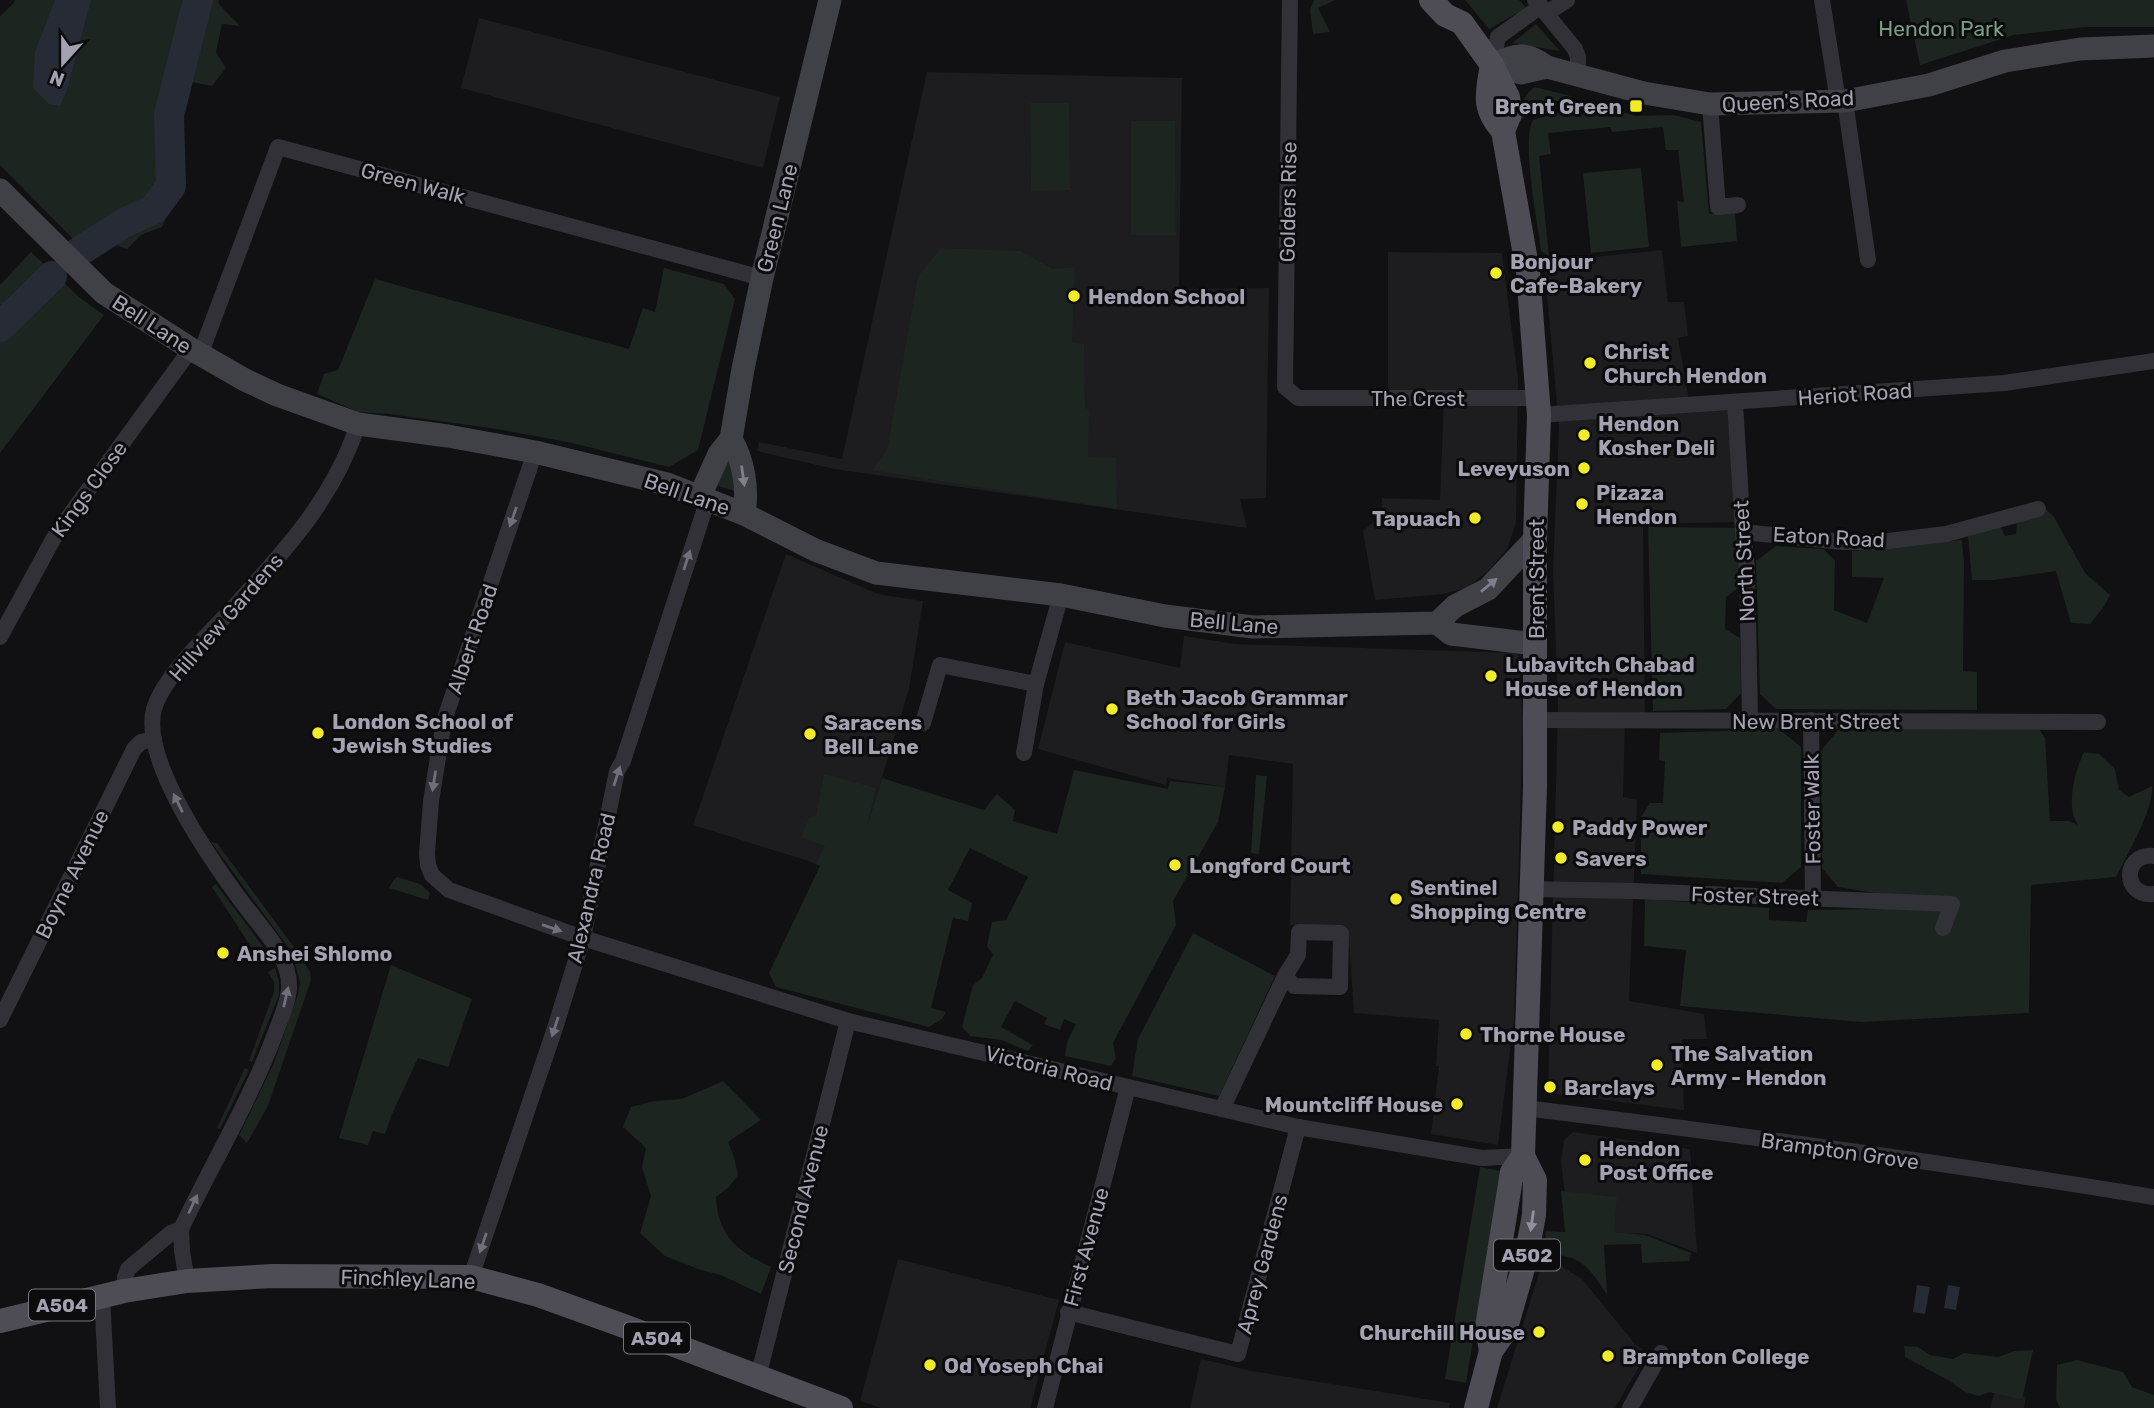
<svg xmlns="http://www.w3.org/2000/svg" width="2154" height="1408" font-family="Rubik,sans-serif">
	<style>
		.built { fill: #1d1c1f }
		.green { fill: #1d2520 }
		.water { fill: #272b35 }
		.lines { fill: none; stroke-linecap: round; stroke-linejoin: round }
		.river { stroke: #272b35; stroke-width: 30 }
		.street { stroke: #323137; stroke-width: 16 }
		.secondary { stroke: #404047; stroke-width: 23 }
		.primary { stroke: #4e4d56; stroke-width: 24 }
		.oneway { fill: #80808d }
		.oneway2 { fill: #706f7b }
		.oneway3 { fill: #9191a0 }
		.poi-dot { fill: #f1eb29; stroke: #0c0c0d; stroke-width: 2.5 }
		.labels { text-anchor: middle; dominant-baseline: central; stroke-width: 6; stroke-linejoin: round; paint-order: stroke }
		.shield { fill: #0c0c0d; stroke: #757581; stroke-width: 2 }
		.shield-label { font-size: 19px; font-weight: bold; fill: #a2a2b3 }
		.park-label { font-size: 21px; fill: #789e86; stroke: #0c0c0d }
		.street-label { font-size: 21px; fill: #a2a2b3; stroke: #0c0c0d }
		.poi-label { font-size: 21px; font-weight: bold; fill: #a2a2b3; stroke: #0c0c0d; text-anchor: start }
	</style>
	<rect width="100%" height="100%" fill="#111012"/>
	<g class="built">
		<path d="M479,18L780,97L763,168L461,88Z"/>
		<path d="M927,72L1182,78L1179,289L1269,288L1266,498L1240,499L1247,528L834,469L757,451L759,442L842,459Z"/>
		<path d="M1662,250L1668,302H1684L1688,336L1678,338L1690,406L1734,403L1742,522L1643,524L1645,722H1625L1623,797L1637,800L1629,1001L1704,1014L1707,1039H1682L1684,1110L1548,1093L1558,706L1553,570L1559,426L1544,262Z"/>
		<path d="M1388,252L1502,253L1518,379L1516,523L1507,549L1488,571L1466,588L1443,594L1375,600L1363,531L1381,515L1382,498L1440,500L1444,399H1388Z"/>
		<path d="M786,554L878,594L923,601L909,689L851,879L808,861L693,825Z"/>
		<path d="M1184,636L1235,644L1518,653L1523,720L1514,1020L1498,1145L1431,1134L1439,1066H1436L1439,1020L1354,1013L1348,927L1290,925L1293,764L1229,755L1225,787L1167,778L1166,785L1038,749L1065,642L1180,668Z"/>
		<path d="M1573,1132L1690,1149L1697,1253L1647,1234L1569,1231L1561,1161L1564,1140Z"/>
		<path d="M898,1259L1059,1300L1030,1408H881L860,1401Z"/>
		<path d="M1561,1266L1582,1279L1635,1344L1647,1353L1615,1408H1497L1541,1267Z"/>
		<path d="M1201,1359L1252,1371L1450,1403L1449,1408H1190Z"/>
		<path d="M1996,1387L2026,1397L2024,1408H1990Z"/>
	</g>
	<g class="green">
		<path d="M15,0H219L218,3L240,26L222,24L216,52L226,68L212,86L187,81L175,110L177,191L162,227L141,235L127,249L109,243L93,259L0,165V16L13,4Z"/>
		<path d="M1314,0H1335L1318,8L1330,32L1313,34L1310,10Z"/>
		<path d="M1465,0H1519L1526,8L1489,29Z"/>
		<path d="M1906,0H2154V27H2085L2014,35L1920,65Z"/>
		<path d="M1536,24L1560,51L1512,43Z"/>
		<path d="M1535,87L1574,97C1553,102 1531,106 1518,124C1520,109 1522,95 1535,87Z"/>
		<path d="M1030,103H1069L1070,190L1031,191Z"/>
		<path d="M1595,104L1635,116L1673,115L1701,122L1709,214L1735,212L1737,241L1681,247L1677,201L1684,202L1678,150H1666L1663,127L1612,132L1610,127L1548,133L1551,154L1539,156L1549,257L1541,251C1538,224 1521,142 1533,120L1568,109Z"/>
		<path d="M1131,121H1175L1176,235H1131Z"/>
		<path d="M1641,168L1649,247L1591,253L1583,173Z"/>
		<path d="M941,248L1021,251L1053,269L1075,267L1072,342L1084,344L1085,406L1089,411L1088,457L1116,458L1117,509L872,470L887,450L918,276Z"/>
		<path d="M31,252L80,298L104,315L0,453V285Z"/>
		<path d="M664,268L724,284L735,299L698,450L669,467L572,443L497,429L389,414L358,412L317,394L324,374L338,370L375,279L629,349L643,308L655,312Z"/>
		<path d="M731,452L734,491L716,485Z"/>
		<path d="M2038,501L2054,517L2085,573L2110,595L2103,608L2090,624L2071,623L2056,571L1993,580H1972L1968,536L2000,526L2005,536L2016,534L2017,518Z"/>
		<path d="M1648,527L1737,528L1741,586L1726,597L1725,629L1740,638L1741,693L1726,709L1653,711Z"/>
		<path d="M1962,540L1964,563L1963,671L1977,672V710L1776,709L1760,694L1756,561L1776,546L1823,549L1835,560L1834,610L1867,623L1884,578L1852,577V551Z"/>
		<path d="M1917,728L2039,729L2045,738L2050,821H2069L2078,825C2065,807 2075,771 2084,752L2099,754L2115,769L2119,790L2129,797L2152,786C2154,809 2127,855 2116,877L2031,885L2029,1013L1861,1022L1680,1006L1686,950L1644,946L1645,899L1769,908V920L1806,922L1808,910L1886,909L1888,895L1838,887L1822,868L1821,751L1838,730Z"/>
		<path d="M1779,729L1801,747V867L1782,883L1641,874V817L1650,803H1663L1665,761L1659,760L1660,733Z"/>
		<path d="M1074,770L1168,789L1170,781L1225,787L1218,822L1173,901L1176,925L1113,1043L1116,1058L1111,1066L1065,1056L1067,1042L1076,1024L1064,1019L1060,1030L1044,1024L1047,1018L1015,1001L1001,1027L1033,1045L1028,1051L1002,1040L970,1036L962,1027L973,985L982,978L993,955L987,946L992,922L1006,920L1028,877L970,848L948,890L972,903L968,921L953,918L931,1008L946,1012L942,1019L929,1027L776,987L769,973L820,866L816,864L825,846L801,837L809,818L816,815L824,774L876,788L867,826L882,778L984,810L997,794L1015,810L1013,821L1057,834Z"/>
		<path d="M1256,775L1267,776L1259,854L1251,853Z"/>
		<path d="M211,842L217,843L296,950L293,954Z"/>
		<path d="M397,877L420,884L430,893L428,900L389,888L394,880Z"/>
		<path d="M216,884L265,949L257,956L212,887Z"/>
		<path d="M1193,933L1275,976L1219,1096L1132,1076L1138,1039Z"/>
		<path d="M299,954L310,972L311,980L268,1106L247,1143L239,1135L273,1065L298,994L300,983L294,960Z"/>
		<path d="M391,965L472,999L448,1067L418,1058L392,1114L385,1134L373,1131L368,1145L339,1138Z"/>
		<path d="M275,968L279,982V995L252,1062L249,1061L274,992V982L268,972Z"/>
		<path d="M245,1068L249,1070L220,1129L217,1128Z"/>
		<path d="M723,1081L761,1120L728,1142L734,1157L738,1175L729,1187L716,1197C718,1236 737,1251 771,1267L761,1294L721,1275L701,1270L665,1256L640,1233L651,1196L642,1167L646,1148L623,1127L631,1107L654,1101L682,1099Z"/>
		<path d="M1480,1167L1501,1171L1466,1383L1445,1379Z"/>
		<path d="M1561,1191L1617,1197L1614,1232L1645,1235L1691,1253L1689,1261L1642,1263L1641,1244L1604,1245L1607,1294C1585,1263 1583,1257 1544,1253L1546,1231L1565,1232Z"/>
		<path d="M1904,1346L1918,1347L1930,1355L1953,1359L1964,1353L1998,1357L2014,1351L2033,1350L2022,1400L1990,1392L1979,1396L1965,1392L1948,1380L1905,1357Z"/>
		<path d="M2077,1360L2123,1372L2132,1387L2154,1395V1408H2060L2056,1399L2057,1365Z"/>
	</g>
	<g class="water">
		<path d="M55,0H91L67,90L60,106L49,104L33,88L35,52Z"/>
		<path d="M1917,1285L1930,1287L1925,1314L1913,1312Z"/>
		<path d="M1948,1285L1960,1287L1956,1310L1944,1308Z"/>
	</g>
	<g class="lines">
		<g class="river">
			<path d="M80,251L122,224L154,209L171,186L169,115L198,0"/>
			<path d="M0,327L52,276"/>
		</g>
		<g class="street">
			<path d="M1290,0L1285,387L1298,398H1538"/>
			<path d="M1535,0L1575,49L1578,57V75"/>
			<path d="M1822,0L1838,101"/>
			<path d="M1547,13L1567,0"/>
			<path d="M1492,65L1498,37L1541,6"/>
			<path d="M1845,101L1868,260"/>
			<path d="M1710,104L1718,207L1738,205"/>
			<path d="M200,355L278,147L762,278"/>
			<path d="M1735,403L1743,532L1747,568L1750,720"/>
			<path d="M1539,415L2004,383L2154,361"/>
			<path d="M535,452L444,721L431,801L427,853L428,865L432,875L449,890L583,938L848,1021L1298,1127L1482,1158L1523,1156"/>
			<path d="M1743,532L1843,542H1880L1946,534L2038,509"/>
			<path d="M0,637L56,534L191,349"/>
			<path d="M1535,720L2098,722"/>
			<path d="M1811,720L1813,898"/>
			<path d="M923,723L940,665L1036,684"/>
			<path d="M1024,753L1036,684L1061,595"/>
			<path d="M2154,856C2121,853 2123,898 2154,894"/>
			<path d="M1531,889L1634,891L1952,904L1943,928"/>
			<path d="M0,1020L134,749L141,742L154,739"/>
			<path d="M1525,1108C1735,1134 1945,1163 2154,1197"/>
			<path d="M1222,1109L1285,976L1298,955L1299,932L1341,933L1340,987L1294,986L1285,976"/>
			<path d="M181,1229L182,1251L187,1281"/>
			<path d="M471,1277L555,1028L583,938L617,771L623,761L708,499"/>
			<path d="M124,1291L125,1277L128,1269L171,1233L181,1229C212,1164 250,1101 275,1034C280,1020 288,1004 289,989C291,957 263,930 245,906C215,866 140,761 154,709C164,676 208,635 231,610C283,553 334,499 358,424"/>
			<path d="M102,1296L108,1408"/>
			<path d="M1068,1312L1238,1354L1298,1127"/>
			<path d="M758,1377L848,1021"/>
			<path d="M1045,1408L1128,1087"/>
			<path d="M1630,1408L1661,1353"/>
		</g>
		<g class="secondary">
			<path d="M1492,65C1516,55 1524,50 1547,67L1644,93L1710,104L1845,101L1929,85L2005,61L2080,49L2154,46"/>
			<path d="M1492,65L1521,73L1547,67"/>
			<path d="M0,190L104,293L191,349L245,380L277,395L358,424L448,436L535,452L667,484L744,514L815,550L876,573L1061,595L1165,616L1253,627L1437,623L1455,606L1488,589L1535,539"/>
			<path d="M731,439C744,461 748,489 744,514"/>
			<path d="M700,496L719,454L731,439L743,369L762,278L830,0"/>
			<path d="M1437,623L1451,634L1535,644"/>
		</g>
		<g class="primary">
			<path d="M1431,0L1445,15L1462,23L1492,65L1508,97L1510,114L1503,131L1528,272L1539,415L1535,539V786L1523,1156L1535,1180L1534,1215L1526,1258L1505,1331L1491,1351L1476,1408"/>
			<path d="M1492,65C1487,94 1482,108 1503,131"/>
			<path d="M0,1321L124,1291L187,1281L272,1276L471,1277L538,1295L624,1326L841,1408"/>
			<path d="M1491,1351L1487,1327L1512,1172L1523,1156"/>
		</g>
	</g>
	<defs><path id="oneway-solid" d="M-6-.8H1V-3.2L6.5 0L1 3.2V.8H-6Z" transform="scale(1.75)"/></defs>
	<g class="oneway">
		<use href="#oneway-solid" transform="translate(743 476) rotate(82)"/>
		<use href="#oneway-solid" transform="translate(1489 585) rotate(-40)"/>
	</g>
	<g class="oneway2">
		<use href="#oneway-solid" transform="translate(513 517) rotate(109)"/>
		<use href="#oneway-solid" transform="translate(687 560) rotate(-72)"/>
		<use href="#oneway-solid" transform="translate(617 776) rotate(-72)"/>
		<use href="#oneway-solid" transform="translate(434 781) rotate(99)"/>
		<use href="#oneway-solid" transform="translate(178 803) rotate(-116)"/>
		<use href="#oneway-solid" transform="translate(552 928) rotate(19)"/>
		<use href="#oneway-solid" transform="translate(286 997) rotate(-77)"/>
		<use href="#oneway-solid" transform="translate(555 1027) rotate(108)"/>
		<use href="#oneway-solid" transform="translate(193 1204) rotate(-65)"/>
		<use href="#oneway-solid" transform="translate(483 1243) rotate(109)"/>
	</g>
	<use class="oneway3" href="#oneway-solid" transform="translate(1532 1221) rotate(98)"/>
	<g class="poi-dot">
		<rect x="1629" y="99" width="14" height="14" rx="3.5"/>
		<circle cx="1496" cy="273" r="7"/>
		<circle cx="1074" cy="296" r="7"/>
		<circle cx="1590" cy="363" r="7"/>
		<circle cx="1584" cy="435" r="7"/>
		<circle cx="1584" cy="468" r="7"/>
		<circle cx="1582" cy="504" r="7"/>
		<circle cx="1475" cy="518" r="7"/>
		<circle cx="1491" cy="676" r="7"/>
		<circle cx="1112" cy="709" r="7"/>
		<circle cx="318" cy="733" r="7"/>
		<circle cx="810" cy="734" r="7"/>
		<circle cx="1558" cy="827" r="7"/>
		<circle cx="1561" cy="858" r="7"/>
		<circle cx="1175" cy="865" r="7"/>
		<circle cx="1396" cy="899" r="7"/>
		<circle cx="223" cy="953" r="7"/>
		<circle cx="1466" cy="1034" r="7"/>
		<circle cx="1657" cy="1065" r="7"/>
		<circle cx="1550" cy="1087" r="7"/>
		<circle cx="1457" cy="1104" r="7"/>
		<circle cx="1585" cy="1160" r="7"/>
		<circle cx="1539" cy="1332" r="7"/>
		<circle cx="1608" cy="1356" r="7"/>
		<circle cx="930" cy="1365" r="7"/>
	</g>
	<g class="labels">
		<g class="shield">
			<rect x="1494" y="1239.5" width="66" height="31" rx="5"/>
			<rect x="29" y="1289.5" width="66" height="31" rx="5"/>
			<rect x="624" y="1322.5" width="66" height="31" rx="5"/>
		</g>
		<g class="shield-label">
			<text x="1527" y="1255">A502</text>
			<text x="62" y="1305">A504</text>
			<text x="657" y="1338">A504</text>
		</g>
		<g class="park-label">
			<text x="1941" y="28">Hendon Park</text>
		</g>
		<g class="street-label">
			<text transform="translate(1788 101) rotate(-3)">Queen's Road</text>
			<text transform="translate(413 183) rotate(15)">Green Walk</text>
			<text transform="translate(1288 202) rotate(-89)">Golders Rise</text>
			<text transform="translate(777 218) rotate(-76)">Green Lane</text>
			<text transform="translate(152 324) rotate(33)">Bell Lane</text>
			<text transform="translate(1855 394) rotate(-4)">Heriot Road</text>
			<text x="1418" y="398">The Crest</text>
			<text transform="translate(89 489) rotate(-54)">Kings Close</text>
			<text transform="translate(687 494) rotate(19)">Bell Lane</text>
			<text transform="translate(1829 537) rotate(3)">Eaton Road</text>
			<text transform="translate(1744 561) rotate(-93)">North Street</text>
			<text transform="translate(1536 579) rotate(-90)">Brent Street</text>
			<text transform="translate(226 617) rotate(-49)">Hillview Gardens</text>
			<text transform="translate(1234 623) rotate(5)">Bell Lane</text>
			<text transform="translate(472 639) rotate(-71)">Albert Road</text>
			<text x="1816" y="721">New Brent Street</text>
			<text transform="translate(1812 809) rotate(-91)">Foster Walk</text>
			<text transform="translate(72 874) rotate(-64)">Boyne Avenue</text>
			<text transform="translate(591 888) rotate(-77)">Alexandra Road</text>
			<text transform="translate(1755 896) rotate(2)">Foster Street</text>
			<text transform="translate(1049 1068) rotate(14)">Victoria Road</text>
			<text transform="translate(1840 1151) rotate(8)">Brampton Grove</text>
			<text transform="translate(803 1199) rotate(-76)">Second Avenue</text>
			<text transform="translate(1086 1247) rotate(-75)">First Avenue</text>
			<text transform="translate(1262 1264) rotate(-75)">Aprey Gardens</text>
			<text transform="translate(408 1279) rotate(2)">Finchley Lane</text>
		</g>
		<g class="poi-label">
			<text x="1622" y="106" text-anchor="end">Brent Green</text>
			<text x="1510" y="261">Bonjour<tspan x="1510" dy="24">Cafe-Bakery</tspan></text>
			<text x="1088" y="296">Hendon School</text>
			<text x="1604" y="351">Christ<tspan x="1604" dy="24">Church Hendon</tspan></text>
			<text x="1598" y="423">Hendon<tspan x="1598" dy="24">Kosher Deli</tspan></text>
			<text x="1570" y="468" text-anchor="end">Leveyuson</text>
			<text x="1596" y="492">Pizaza<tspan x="1596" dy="24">Hendon</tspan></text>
			<text x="1461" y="518" text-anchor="end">Tapuach</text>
			<text x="1505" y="664">Lubavitch Chabad<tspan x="1505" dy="24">House of Hendon</tspan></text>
			<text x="1126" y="697">Beth Jacob Grammar<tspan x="1126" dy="24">School for Girls</tspan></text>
			<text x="332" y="721">London School of<tspan x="332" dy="24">Jewish Studies</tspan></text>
			<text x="824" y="722">Saracens<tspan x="824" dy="24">Bell Lane</tspan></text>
			<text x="1572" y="827">Paddy Power</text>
			<text x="1575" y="858">Savers</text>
			<text x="1189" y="865">Longford Court</text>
			<text x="1410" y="887">Sentinel<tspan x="1410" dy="24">Shopping Centre</tspan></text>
			<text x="237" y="953">Anshei Shlomo</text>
			<text x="1480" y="1034">Thorne House</text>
			<text x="1671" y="1053">The Salvation<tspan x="1671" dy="24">Army - Hendon</tspan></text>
			<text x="1564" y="1087">Barclays</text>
			<text x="1443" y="1104" text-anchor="end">Mountcliff House</text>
			<text x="1599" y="1148">Hendon<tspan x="1599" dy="24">Post Office</tspan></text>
			<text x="1525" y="1332" text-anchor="end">Churchill House</text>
			<text x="1622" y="1356">Brampton College</text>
			<text x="944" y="1365">Od Yoseph Chai</text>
		</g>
	</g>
	<g transform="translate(63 63) rotate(201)" stroke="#0c0c0d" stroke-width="5" paint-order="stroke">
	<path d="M0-5L12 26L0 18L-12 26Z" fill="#a2a2b3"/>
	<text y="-10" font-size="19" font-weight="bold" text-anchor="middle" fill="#a2a2b3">N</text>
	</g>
</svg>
